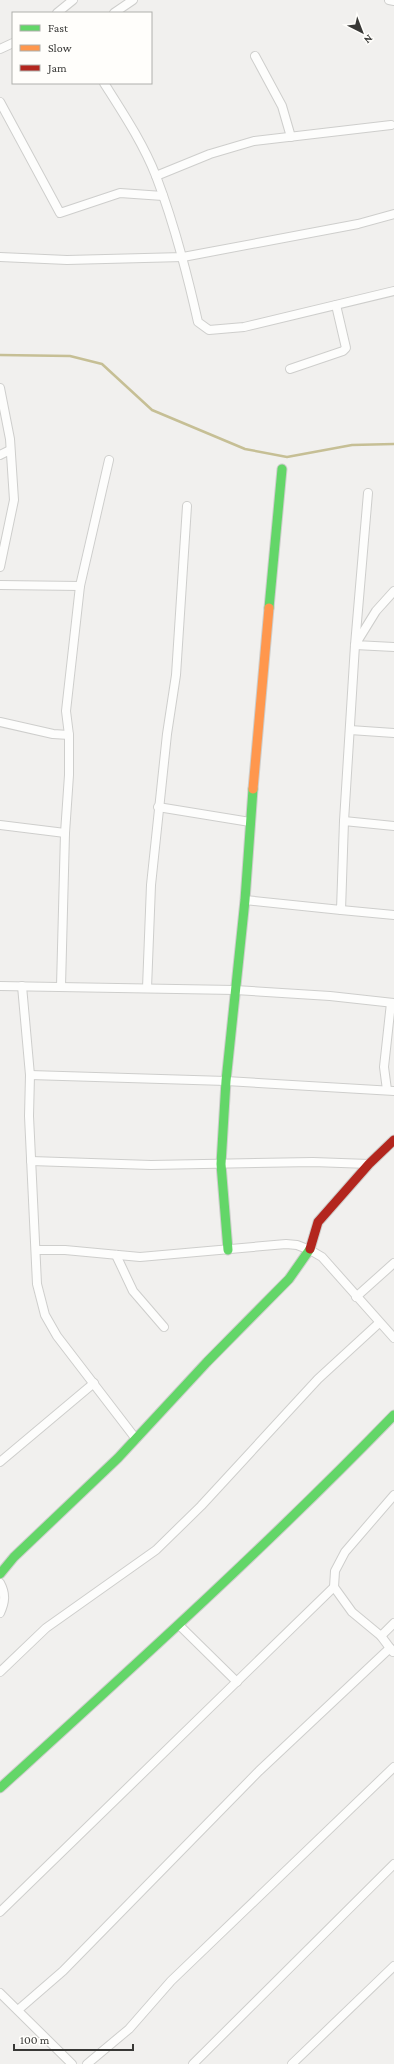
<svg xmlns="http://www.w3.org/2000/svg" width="394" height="2064" font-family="'Crimson Pro',serif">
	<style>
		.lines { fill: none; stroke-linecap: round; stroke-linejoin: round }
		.stream { stroke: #c6bf95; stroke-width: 2.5 }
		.street-casing { stroke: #cececc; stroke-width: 10 }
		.fast-casing { stroke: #cececc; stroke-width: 11 }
		.slow-casing { stroke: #cececc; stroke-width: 11 }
		.jam-casing { stroke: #cececc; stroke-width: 11 }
		.street { stroke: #fdfdfc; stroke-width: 8 }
		.fast { stroke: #63d668; stroke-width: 9 }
		.slow { stroke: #ff974d; stroke-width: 9 }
		.jam { stroke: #b3261e; stroke-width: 9 }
	</style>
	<rect width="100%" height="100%" fill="#f1f0ee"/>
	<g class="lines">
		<path class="stream" d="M0,355L70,356L102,364L152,410L245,449L287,457L352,445L394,444"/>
		<defs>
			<g id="street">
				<path d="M389,0L394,1"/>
				<path d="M57,13L73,0"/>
				<path d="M114,13L133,0"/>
				<path d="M0,49L13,43"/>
				<path d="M255,56L282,106L291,137"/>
				<path d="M104,83C123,113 143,143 156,176C174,223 187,273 198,322L209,330L244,327L394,291"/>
				<path d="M0,102L60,213L120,193L163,196"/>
				<path d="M156,176L210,154L254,141L391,125"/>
				<path d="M0,257L67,260L183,257L358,224L394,214"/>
				<path d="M290,369L343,351L346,348L336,305"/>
				<path d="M0,388L10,439L14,500L0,567"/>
				<path d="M0,455L10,450"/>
				<path d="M0,585L80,586"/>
				<path d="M394,591L376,611L355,645L394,647"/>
				<path d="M0,722L53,734L69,735"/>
				<path d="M350,730L394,733"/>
				<path d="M158,807L250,822"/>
				<path d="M344,821L394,826"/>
				<path d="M0,825L65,833"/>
				<path d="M245,900L341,910L344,821L355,645L368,493"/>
				<path d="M341,910L394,915"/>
				<path d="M0,986L235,990L330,996L394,1003"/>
				<path d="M22,986L30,1075L29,1116L37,1284L45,1315L57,1336L136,1439"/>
				<path d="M61,986L65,833L69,775V735L66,711L80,586L109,460"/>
				<path d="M147,988L151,885L167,734L176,675L187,506"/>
				<path d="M30,1075L226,1081L394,1091"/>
				<path d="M387,1090L384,1067L391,1003"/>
				<path d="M31,1161L151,1165L313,1162L369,1164"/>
				<path d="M37,1250H65L140,1257L286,1244L297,1245L310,1250L322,1257L394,1338"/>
				<path d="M116,1255L133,1291L164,1327"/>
				<path d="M356,1297L394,1263"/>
				<path d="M0,1462L94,1383"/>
				<path d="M0,1583C6,1594 5,1602 0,1613"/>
				<path d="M179,1625L237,1682"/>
				<path d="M381,1636L394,1623"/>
				<path d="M393,1652L381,1636L352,1612L334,1587L335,1571L345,1552L394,1495"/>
				<path d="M0,1672L46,1628L156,1550L201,1506L318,1379L379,1323"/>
				<path d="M0,1912L334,1587"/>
				<path d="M0,1993L72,2064"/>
				<path d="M18,2010L63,1971L259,1771L390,1648"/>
				<path d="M87,2064L129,2029L171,1981L394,1767"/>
				<path d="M193,2064L394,1864"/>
				<path d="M292,2064L394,1966"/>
			</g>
			<g id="fast">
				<path d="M269,608L282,469"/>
				<path d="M228,1250L221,1164L226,1081L245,900L253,789"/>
				<path d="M0,1574L14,1557L118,1458L207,1362L289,1279L310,1249"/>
				<path d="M0,1788C134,1666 268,1545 394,1415"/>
			</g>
			<path id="slow" d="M253,789L269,608"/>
			<path id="jam" d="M310,1249L318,1222L369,1164L394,1140"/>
		</defs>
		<use href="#street" class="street-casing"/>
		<use href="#fast" class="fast-casing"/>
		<use href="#slow" class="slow-casing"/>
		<use href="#jam" class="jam-casing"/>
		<use href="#street" class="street"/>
		<use href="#fast" class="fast"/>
		<use href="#slow" class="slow"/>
		<use href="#jam" class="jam"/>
	</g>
	<rect x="12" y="12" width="140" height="72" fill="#fffefb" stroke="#afafac"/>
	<rect x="20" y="25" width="20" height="6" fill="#63d668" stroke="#afafac"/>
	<text x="48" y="32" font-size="12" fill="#383836">Fast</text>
	<rect x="20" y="45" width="20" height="6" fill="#ff974d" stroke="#afafac"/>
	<text x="48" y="52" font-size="12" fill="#383836">Slow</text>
	<rect x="20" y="65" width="20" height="6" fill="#b3261e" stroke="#afafac"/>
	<text x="48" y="72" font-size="12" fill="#383836">Jam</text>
	<g transform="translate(362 32) rotate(138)" stroke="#fffefb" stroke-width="3" paint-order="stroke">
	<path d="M0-3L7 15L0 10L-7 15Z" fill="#383836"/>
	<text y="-6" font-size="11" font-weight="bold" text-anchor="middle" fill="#383836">N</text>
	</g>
	<path d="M14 2044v6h119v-6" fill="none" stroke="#383836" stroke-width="2"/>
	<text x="20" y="2044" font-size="12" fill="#383836" stroke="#fffefb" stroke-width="3" paint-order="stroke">100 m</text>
</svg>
